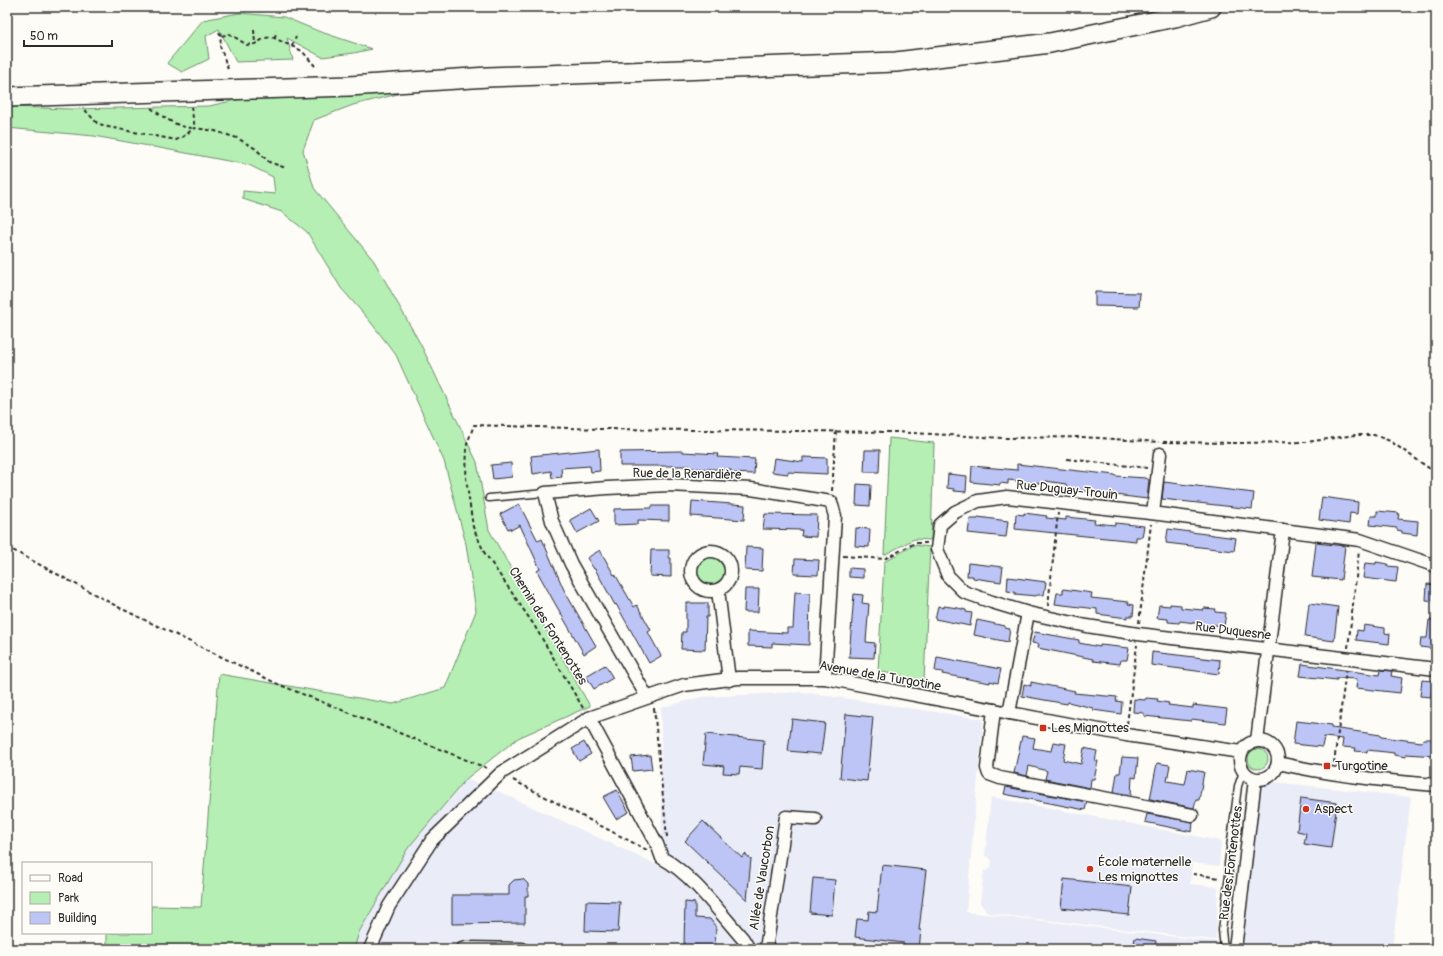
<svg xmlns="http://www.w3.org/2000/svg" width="1443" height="956" font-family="Pangolin,sans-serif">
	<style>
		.built { fill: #eaecf7 }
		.green { fill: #b5efb3; stroke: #708d6f }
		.building { fill: #bcc5f6; stroke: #2b2b2b }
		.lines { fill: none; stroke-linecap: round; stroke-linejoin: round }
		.lane-casing { stroke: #2b2b2b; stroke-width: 9 }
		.street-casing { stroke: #2b2b2b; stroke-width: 15 }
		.primary-casing { stroke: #2b2b2b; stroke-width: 22 }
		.path { stroke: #2b2b2b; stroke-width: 2; stroke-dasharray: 4 3; stroke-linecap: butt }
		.lane { stroke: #fdfcf7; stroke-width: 6 }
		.street { stroke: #fdfcf7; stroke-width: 12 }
		.primary { stroke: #fdfcf7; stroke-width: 19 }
		.poi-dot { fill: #c8321e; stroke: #fdfcf7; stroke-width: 1.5 }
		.labels { text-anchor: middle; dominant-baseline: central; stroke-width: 3; stroke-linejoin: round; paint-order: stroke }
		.street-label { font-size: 13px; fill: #2b2b2b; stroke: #fdfcf7 }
		.poi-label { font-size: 13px; fill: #2b2b2b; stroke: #fdfcf7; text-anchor: start }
	</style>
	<rect width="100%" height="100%" fill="#fdfcf7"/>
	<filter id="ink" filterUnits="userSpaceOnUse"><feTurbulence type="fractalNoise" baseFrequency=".025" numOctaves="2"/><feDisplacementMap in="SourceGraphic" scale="8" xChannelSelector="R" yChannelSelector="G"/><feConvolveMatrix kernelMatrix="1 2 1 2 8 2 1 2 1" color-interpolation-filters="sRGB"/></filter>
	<g filter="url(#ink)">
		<g class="built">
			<path d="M802,692L983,719L966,912L1234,944L1256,780L1411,797L1392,949H354L359,932L408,848L466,779L495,790L662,867L661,708L701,697Z"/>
			<path d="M991,797L1221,841L1219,866L1192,863L1190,884L1218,887L1216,940L988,913L980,903L984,871H987L991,867L992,861L989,857L985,856Z"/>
		</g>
		<g class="green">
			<path d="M239,13L284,17L318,31L372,49L354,53L322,57L287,38L293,60L236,62L219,29L206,36L209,59L182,72L167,63L203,20Z"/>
			<path d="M378,92L398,94L353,105L314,120L303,150L314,188L374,261L421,345L477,462L489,530L590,706L518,738L466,779L408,848L359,932L354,949H107V933H151V906L201,907L219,674L393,704L445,688L476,611L466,544L444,461L396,355L369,320L341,288L307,232L282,212L243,199V191L275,194L273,177L249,165L165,149L94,136L7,128V107L73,109L209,106L254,96Z"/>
			<path d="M889,438L934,443L931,540L914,539L884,555Z"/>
			<path d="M914,545L930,547L924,681L878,671L884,562Z"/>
			<circle cx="711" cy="571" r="15"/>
			<circle cx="1258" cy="759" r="10"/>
		</g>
		<g class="building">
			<path d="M1095,292L1140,293L1139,307L1095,306Z"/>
			<path d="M599,449L600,471L591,472L590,466L561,468L562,477L552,478L551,471L533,474L531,456Z"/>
			<path d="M865,450H880L879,472H864Z"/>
			<path d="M683,451V452L718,454L717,457L755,459L754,474L731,473V470L689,468V466H620V452Z"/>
			<path d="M803,457L827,458V474L788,472V474L772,472L774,458L803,462Z"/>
			<path d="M511,463L512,477L493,479L491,465Z"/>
			<path d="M1017,464L1115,475V476L1146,478L1149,480L1147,499L1067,489L1066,484L1045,481V484L1008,480V484L1000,483V485L971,482L972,466L1017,470Z"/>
			<path d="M948,474L967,476L966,492L954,491V489L947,488Z"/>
			<path d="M1164,482L1254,493L1252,509L1162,499Z"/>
			<path d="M857,484L871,485L870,506L856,505Z"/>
			<path d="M1322,497L1358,502L1357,514L1350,513L1349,524L1319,520Z"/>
			<path d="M692,501L745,505L744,520L691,516Z"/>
			<path d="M519,504L538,541L542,539L564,590L596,646L584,654L553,600L537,571L540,569L520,525L511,530L510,528L508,529L500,514Z"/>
			<path d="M652,506H669V521L638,520V524L614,525V509L651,508Z"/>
			<path d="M591,508L599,521L577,533L570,520Z"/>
			<path d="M1377,511L1399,513L1398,519L1418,521L1417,535L1402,533V531L1397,530V528L1370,525L1371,516H1377Z"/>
			<path d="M1024,513L1047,516L1046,518L1066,520V517L1095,520L1094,523L1115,525V523L1144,526L1142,537H1136V541L1015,529L1016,514L1024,515Z"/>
			<path d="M765,514L817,515L816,537L801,536L802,530L763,529Z"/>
			<path d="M978,517L1008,521L1006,537L968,533L970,519H978Z"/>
			<path d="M856,528L870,529L869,547L855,546Z"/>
			<path d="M1168,529L1236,538L1234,551L1166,543Z"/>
			<path d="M1316,543L1345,546L1341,580L1312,577Z"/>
			<path d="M746,547L763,548L762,571L745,570Z"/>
			<path d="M600,550L614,575L615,574L634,607L637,605L651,630L648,632L661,656L649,663L616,604L615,605L595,569H594L587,558Z"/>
			<path d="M651,550H669V558H671V577L650,576Z"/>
			<path d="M795,559L819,560L818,575L794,574Z"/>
			<path d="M1376,562L1388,564L1387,566L1398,567L1396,582L1363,578L1365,563L1376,564Z"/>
			<path d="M968,563L1003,567L1001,582L973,578V576H967Z"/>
			<path d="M849,568L863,569V578L849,577Z"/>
			<path d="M1008,577L1046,582L1044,595H1037L1036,596L1015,594V592L1007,591Z"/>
			<path d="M1427,584L1436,585V601L1426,600Z"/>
			<path d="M745,589H759L758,612H744Z"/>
			<path d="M1063,589L1092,593L1091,598L1129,602L1128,604L1134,605L1133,616H1127V618L1097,614V609L1055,604L1057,593H1063Z"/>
			<path d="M795,592L810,593L809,645L772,643V647L748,646V631L787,633V628H793Z"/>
			<path d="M854,594L863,595L862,603L869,604L866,642L875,643L874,658L849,657Z"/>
			<path d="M686,603H708V617H706L705,650L681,649L682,632H686Z"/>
			<path d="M1309,603L1338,607L1334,641L1305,637Z"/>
			<path d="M1170,604L1181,605V608L1203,610L1204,608L1216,609L1215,612L1226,613L1224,626L1214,625V627L1201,626L1202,624L1180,621L1179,623L1168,622V619L1157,618L1159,605L1170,606Z"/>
			<path d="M938,606L944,608V606L958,608L966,610V612L972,613L970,626L935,619Z"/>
			<path d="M977,620L1005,626V628L1010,629L1008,642L974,635Z"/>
			<path d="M1429,620H1436V649L1420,647L1421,638H1427Z"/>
			<path d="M1364,625L1385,628V633L1390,634L1389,644L1356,640L1357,630L1363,631Z"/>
			<path d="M1035,632L1079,640V643L1100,647V645L1129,648L1127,660H1121L1120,664L1093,661V659L1038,648L1039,644L1032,643Z"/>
			<path d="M1152,652L1220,660L1219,674L1151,665Z"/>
			<path d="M937,657L1001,669L998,683L990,681V683L942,674L943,672L935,671Z"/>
			<path d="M1302,664L1379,675L1380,670L1392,671L1391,676L1402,678L1400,693L1356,688L1357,679L1337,678V680L1300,676Z"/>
			<path d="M605,665L613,678L594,689L586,676Z"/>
			<path d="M1422,680L1433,681L1431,697L1420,696Z"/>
			<path d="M1031,682L1075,691L1074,693L1117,697L1116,701L1122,702L1121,714L1093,710V708L1068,702L1067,704L1022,696L1024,684L1031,686Z"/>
			<path d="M1146,698L1158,699L1157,701L1169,703L1168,705L1193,708V705L1227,709L1225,723L1191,719V721L1144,716V713L1133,712L1134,699L1145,700Z"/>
			<path d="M846,714L873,717L867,781L840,778Z"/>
			<path d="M792,719L825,723L821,754L788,751Z"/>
			<path d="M1296,721L1332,725V728L1381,735V737L1422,742L1423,739H1435L1436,756L1406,754V757L1394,755V753L1386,752L1367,750V752L1355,751L1356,748L1342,747L1343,739L1324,737L1322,747L1293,744Z"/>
			<path d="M706,734L764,740L762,769L740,767L739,774L723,773L724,766L703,764Z"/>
			<path d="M1022,736L1035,738L1033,748L1051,751L1053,742L1066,744L1063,760L1081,764L1084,748L1097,751L1095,761H1098L1094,779H1091L1090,788L1045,779L1047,771L1029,766L1027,776L1014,773Z"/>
			<path d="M584,742L591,754L579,761L572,749Z"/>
			<path d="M650,755L652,769L633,771L631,757Z"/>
			<path d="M1122,757L1138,758L1136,778L1132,777L1131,795L1114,792L1117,773H1120Z"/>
			<path d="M1157,763L1170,765L1167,781L1185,784L1188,769L1204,772L1199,800H1196L1194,808L1150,799Z"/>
			<path d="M1006,787L1087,802L1085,810L1004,794Z"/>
			<path d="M617,790L629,812L616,819L603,797Z"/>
			<path d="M1301,798L1337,803L1331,848L1304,844L1306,833L1297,831Z"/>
			<path d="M1147,814L1193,822L1192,832L1145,822Z"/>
			<path d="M703,821L742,858L745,854L751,859L747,900L685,841Z"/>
			<path d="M882,865L926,870L919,930H921L919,949L903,947L904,943L855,937L857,919L868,920L869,911L877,912Z"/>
			<path d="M813,878L835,880L832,915L810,913Z"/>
			<path d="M523,879L528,884V896H525V923L452,924V895H509V885L514,880Z"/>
			<path d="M1064,879L1132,887L1129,915L1061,908Z"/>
			<path d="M586,901L620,902L618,932L585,931Z"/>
			<path d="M685,902L695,903V918L710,919L716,927L715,946L684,945Z"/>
			<path d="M1135,938L1156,941L1155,949H1133Z"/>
		</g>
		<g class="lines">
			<defs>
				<g id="lane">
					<path d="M489,498L545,493"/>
					<path d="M1224,949L1222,930L1229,875L1228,864L1238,786L1243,772"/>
				</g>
				<g id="street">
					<path d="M1153,513L1160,454"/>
					<circle cx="711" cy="571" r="20"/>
					<path d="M1436,566L1360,540L1159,514L1007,497L978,501L955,512L940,525L937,549L948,576L964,592L992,602L1028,613L1087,626L1138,634L1436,669"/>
					<path d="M718,590L729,680"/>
					<path d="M647,697L571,564L552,521L545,493L607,488L669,485L751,489L831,502L835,516L825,678"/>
					<path d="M994,710L987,768L989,774L1000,778L1192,815"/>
					<path d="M1009,713L1028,613"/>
					<path d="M589,718L657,844L662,858C692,874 720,913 743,939L749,949"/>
					<circle cx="1259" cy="760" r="19"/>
					<path d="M1257,741L1283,530"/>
					<path d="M1278,763C1330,775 1383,781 1436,785"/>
					<path d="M370,949L389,906L432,840L501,773L589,718L684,685L738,678H825L1126,735L1241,752"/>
					<path d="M462,949L466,948L522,949"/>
					<path d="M766,949L786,817L815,819"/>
					<path d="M1235,949L1255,779"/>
				</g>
				<path id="primary" d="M7,97L349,86L488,77L896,62L1050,43L1175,17L1211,7"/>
			</defs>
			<use href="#lane" class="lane-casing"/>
			<use href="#street" class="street-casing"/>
			<use href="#primary" class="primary-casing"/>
			<g class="path">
				<path d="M254,30L255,44"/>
				<path d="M219,32L221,36"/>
				<path d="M275,38L276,31"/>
				<path d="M292,46L296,37"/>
				<path d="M228,69L220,46L221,36L230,34L247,45L255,44L265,38L272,37L302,51L315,66"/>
				<path d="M191,107L195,128"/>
				<path d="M151,108C163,117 178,128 193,128"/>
				<path d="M85,110L97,123L108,127L176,140L184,136L194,128L215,131L237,138L256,149L269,162L286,168"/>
				<path d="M1163,442L1236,443L1307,442L1355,435H1374L1390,441L1436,473"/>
				<path d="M1067,459L1147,468"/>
				<path d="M832,491L836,430"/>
				<path d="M7,547L120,608L280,685L489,769"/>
				<path d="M843,556L884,559L915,543H927"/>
				<path d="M1048,606L1058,513"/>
				<path d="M1139,623L1151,524"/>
				<path d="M1348,648L1359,551"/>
				<path d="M583,708L534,625L484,552L473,527L466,478L467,444L474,425L602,429L895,432L1002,438L1083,437L1159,442"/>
				<path d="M654,708L667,837"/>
				<path d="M1127,724L1137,645"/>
				<path d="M1334,763L1346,670"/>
				<path d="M513,780L647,850"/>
				<path d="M1193,874L1220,878"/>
			</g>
			<use href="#lane" class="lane"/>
			<use href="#street" class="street"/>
			<use href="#primary" class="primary"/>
		</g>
	</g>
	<g class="poi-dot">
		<rect x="1039" y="724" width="8" height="8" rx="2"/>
		<rect x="1323" y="762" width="8" height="8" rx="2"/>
		<circle cx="1306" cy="809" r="4"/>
		<circle cx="1090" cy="869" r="4"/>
	</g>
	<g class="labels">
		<g class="street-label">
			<text transform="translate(687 474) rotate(1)">Rue de la Renardière</text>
			<text transform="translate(1067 490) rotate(6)">Rue Duguay-Trouin</text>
			<text transform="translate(548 626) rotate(58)">Chemin des Fontenottes</text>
			<text transform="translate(1233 631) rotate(7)">Rue Duquesne</text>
			<text transform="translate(880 676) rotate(10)">Avenue de la Turgotine</text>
			<text transform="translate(1231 863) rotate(-83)">Rue des Fontenottes</text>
			<text transform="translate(762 878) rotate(-81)">Allée de Vaucorbon</text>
		</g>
		<g class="poi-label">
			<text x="1051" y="728">Les Mignottes</text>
			<text x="1335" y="766">Turgotine</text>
			<text x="1314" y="809">Aspect</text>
			<text x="1098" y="862">École maternelle<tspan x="1098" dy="15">Les mignottes</tspan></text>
		</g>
	</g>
	<rect width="1443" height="956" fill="none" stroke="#fdfcf7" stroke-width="24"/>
	<rect x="12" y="12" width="1419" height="932" fill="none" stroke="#2b2b2b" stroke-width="1.5" filter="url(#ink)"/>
	<rect x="22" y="862" width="130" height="72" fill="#fdfcf7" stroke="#a9a8a5"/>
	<rect x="30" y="875" width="20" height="6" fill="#fdfcf7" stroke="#a9a8a5"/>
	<text x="58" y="882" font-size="12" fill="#2b2b2b">Road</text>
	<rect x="30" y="892" width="20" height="12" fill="#b5efb3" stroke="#a9a8a5"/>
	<text x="58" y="902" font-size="12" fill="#2b2b2b">Park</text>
	<rect x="30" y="912" width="20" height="12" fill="#bcc5f6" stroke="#a9a8a5"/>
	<text x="58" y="922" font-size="12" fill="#2b2b2b">Building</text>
	<path d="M24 40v6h88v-6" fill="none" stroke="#2b2b2b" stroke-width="2"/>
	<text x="30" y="40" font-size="12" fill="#2b2b2b" stroke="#fdfcf7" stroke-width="3" paint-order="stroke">50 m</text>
</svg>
